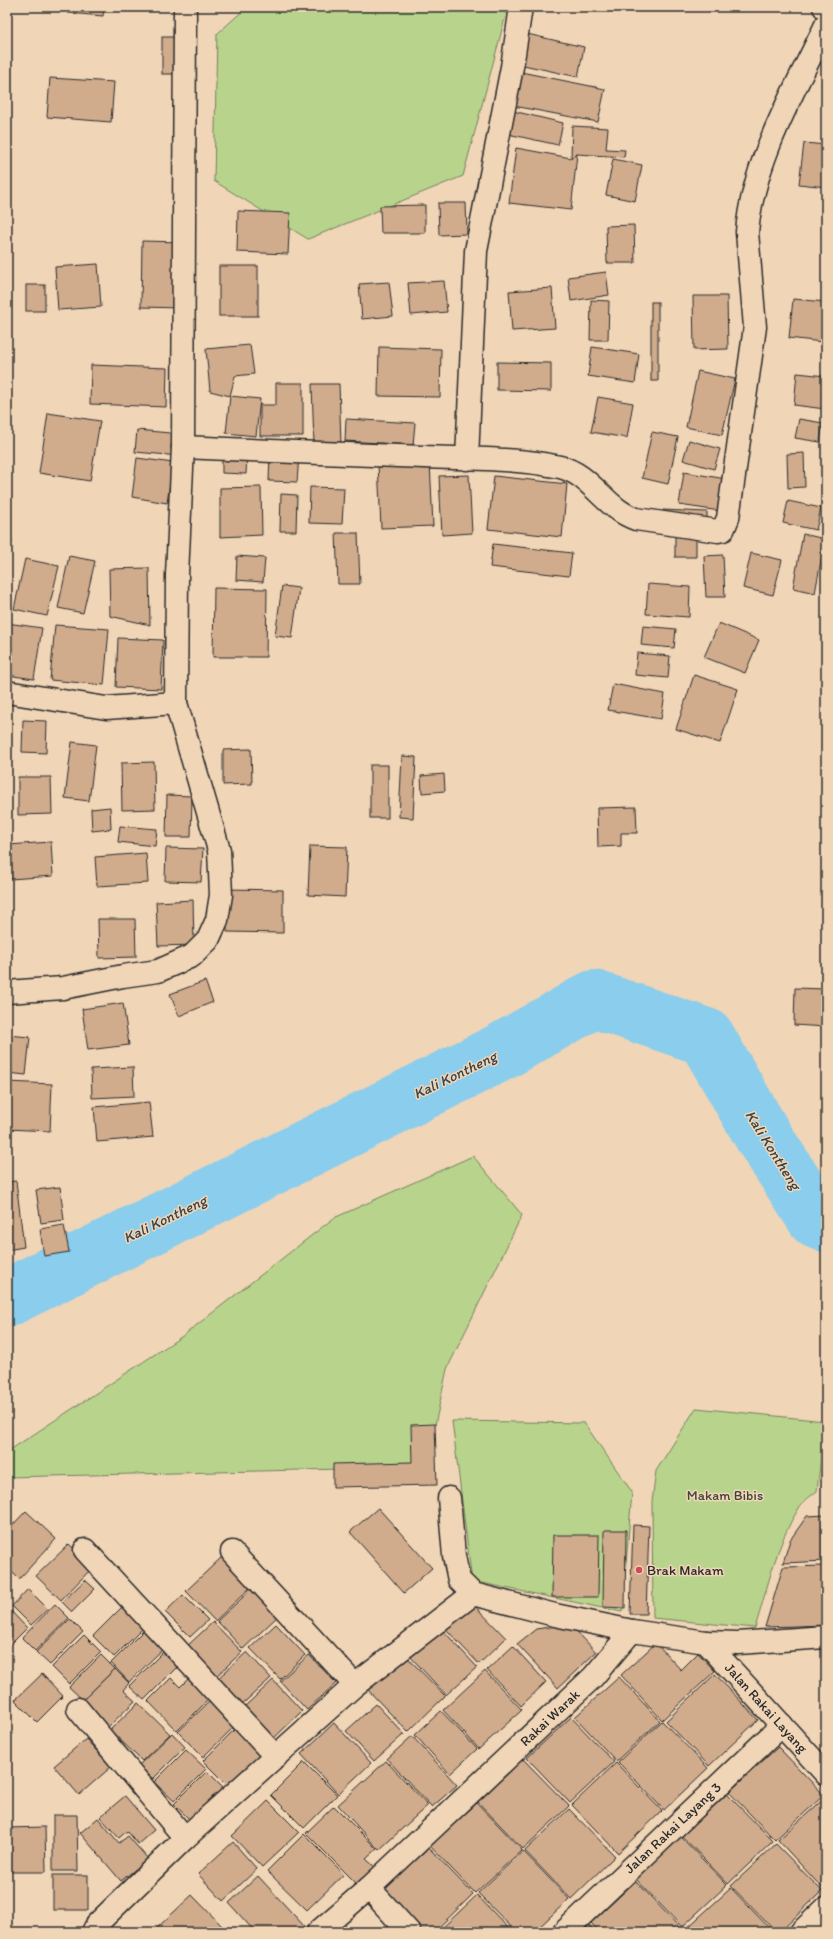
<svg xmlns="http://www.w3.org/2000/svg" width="833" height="1939" font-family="Itim,sans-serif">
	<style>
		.green { fill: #b8d48c; stroke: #72805c }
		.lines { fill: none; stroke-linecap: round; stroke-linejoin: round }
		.river { stroke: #8acdec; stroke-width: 58 }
		.building { fill: #d0ac8d; stroke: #2b2b2b }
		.minor-casing { stroke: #2b2b2b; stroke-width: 25 }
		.secondary-casing { stroke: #2b2b2b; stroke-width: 25 }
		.minor { stroke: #f0d5b7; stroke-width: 22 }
		.secondary { stroke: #f0d5b7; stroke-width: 22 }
		.poi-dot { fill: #d1495b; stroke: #f0d5b7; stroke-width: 1.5 }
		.labels { text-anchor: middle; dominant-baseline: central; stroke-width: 3; stroke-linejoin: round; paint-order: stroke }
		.park-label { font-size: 14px; fill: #40443a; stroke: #f0d5b7 }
		.poi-label { font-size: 14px; fill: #2b2b2b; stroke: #f0d5b7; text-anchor: start }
		.street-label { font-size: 14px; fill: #2b2b2b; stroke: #f0d5b7 }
		.water-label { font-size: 15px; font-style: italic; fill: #394348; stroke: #f0d5b7 }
	</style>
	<rect width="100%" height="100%" fill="#f0d5b7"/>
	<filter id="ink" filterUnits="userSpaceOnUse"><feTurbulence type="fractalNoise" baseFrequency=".025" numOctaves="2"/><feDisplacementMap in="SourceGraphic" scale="8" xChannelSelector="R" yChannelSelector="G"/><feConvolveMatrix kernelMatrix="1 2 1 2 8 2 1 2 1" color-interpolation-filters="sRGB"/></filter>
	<g filter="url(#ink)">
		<g class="green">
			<path d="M247,7H508L463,176L308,239L214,181L217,34Z"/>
			<path d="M473,1156L522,1215L447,1369L426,1467L7,1477V1452L184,1335L334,1218Z"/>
			<path d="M696,1408L825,1421L817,1491C811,1496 803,1501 799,1508C777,1541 767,1590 755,1628L653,1618L652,1502L656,1471Z"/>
			<path d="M452,1421L584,1423L632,1492L622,1612L472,1581Z"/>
		</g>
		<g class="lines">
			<path class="river" d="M7,1298L501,1052L594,999L706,1037L763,1136L817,1220L826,1223"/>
		</g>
		<g class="building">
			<path d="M68,7H104L103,16L68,13Z"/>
			<path d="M527,34L584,47L578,77L519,64Z"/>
			<rect x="162" y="37" width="17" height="37"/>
			<path d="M521,72L605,89L598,122L514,106Z"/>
			<path d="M50,78L114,82L111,122L47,117Z"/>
			<path d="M513,111L563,123L558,145L508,134Z"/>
			<path d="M572,126L608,128L606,149L625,150L624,157L577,154L571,158Z"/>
			<path d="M804,143L826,145V187L799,184Z"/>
			<path d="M516,148L571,158L577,154L571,210L509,203Z"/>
			<path d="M613,159L642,165L635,201L606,195Z"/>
			<path d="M438,203H466L467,234L439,235Z"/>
			<path d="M425,205V233H381L380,206Z"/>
			<path d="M238,211L290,213L288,254L237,252Z"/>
			<path d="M634,225L635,263H607L606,226Z"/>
			<path d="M142,241L182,242L181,308L141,307Z"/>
			<path d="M98,264L101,307L58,310L55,267Z"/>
			<rect x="219" y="266" width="39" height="50"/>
			<path d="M606,272L609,295L571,301L568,277Z"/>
			<path d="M444,281L447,312L411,315L408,283Z"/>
			<path d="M389,282L393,316L362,319L359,284Z"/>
			<rect x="26" y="285" width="19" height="26"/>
			<path d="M552,288L555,328L512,331L509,291Z"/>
			<path d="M693,296H727L728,349L694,350Z"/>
			<path d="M793,299L826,302L822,342L789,338Z"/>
			<path d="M591,300L609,301L608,340H590Z"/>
			<rect x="651" y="302" width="7" height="79"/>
			<path d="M250,345L254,374L235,376L230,396L210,391L206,349Z"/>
			<path d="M379,347L441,349L440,397L378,396Z"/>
			<path d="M592,347L639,354L635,383L588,376Z"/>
			<path d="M497,362L551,363V391L497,390Z"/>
			<path d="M91,365L167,368L166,407L90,404Z"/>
			<path d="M698,371L735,379L722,435L686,427Z"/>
			<path d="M797,373L826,376L825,409L794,405Z"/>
			<path d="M276,383H303V436H260V405H276Z"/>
			<path d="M312,384H339L341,444L314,445Z"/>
			<path d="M230,396L260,399L256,436L226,433Z"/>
			<path d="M598,397L633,403L627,438L591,432Z"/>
			<path d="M48,413L100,421L90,481L39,473Z"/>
			<path d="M346,419L415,423L413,445L345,441Z"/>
			<path d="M799,419L823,423L820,442L795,438Z"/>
			<path d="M137,430L181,434L179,456L135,452Z"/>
			<path d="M652,432L678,437L668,484L642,478Z"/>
			<path d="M689,440L720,449L714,469L683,460Z"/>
			<path d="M222,452L247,453L246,474L222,473Z"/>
			<path d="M804,453L805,487L788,488L787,454Z"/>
			<path d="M270,454L299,455L297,482L269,481Z"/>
			<path d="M137,458L173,463L167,503L132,497Z"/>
			<path d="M430,462L433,526L381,528L378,464Z"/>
			<path d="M684,472L732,480L727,512L679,505Z"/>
			<path d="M469,475L472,533L442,535L439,476Z"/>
			<path d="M494,476L567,484L562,537L488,529Z"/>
			<path d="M261,487L262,535L220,537V488Z"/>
			<path d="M310,487L344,488L342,524L309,523Z"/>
			<path d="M7,494H9L12,543L7,544Z"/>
			<path d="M281,494L297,495L296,531H280Z"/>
			<path d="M788,501L821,508L816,530L783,523Z"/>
			<path d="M663,510L707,512V523L662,522Z"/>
			<path d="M336,533H358L360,584H338Z"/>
			<path d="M803,534L825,539L815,593L793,588Z"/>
			<rect x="675" y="535" width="21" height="22"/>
			<path d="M493,544L572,553L569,576L490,567Z"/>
			<path d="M751,553L782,560L773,595L743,588Z"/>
			<path d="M723,555L725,597H706L704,556Z"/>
			<path d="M69,556L95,561L83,613L58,608Z"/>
			<path d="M237,556L265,558L263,582L236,580Z"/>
			<path d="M25,559L59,566L47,616L14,609Z"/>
			<path d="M149,568L150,625L110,616L109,569Z"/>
			<path d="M648,584L690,587L689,617L646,614Z"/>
			<path d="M282,586L299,588L292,638L275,636Z"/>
			<path d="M214,588L267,589L266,657H213Z"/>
			<path d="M7,623L42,628L34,679L7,675Z"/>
			<path d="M719,623L759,640L745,673L704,657Z"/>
			<path d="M55,625L109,629L104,685L50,680Z"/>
			<path d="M643,626L676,629L674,648L641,645Z"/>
			<path d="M118,638L163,640L161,689L116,687Z"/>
			<path d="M637,653L670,656L668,678L635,675Z"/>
			<path d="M694,675L738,689L720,743L676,729Z"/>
			<path d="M613,684L665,694L661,719L608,710Z"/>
			<path d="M23,720L47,721L46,753L22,752Z"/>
			<path d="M72,742L96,745L89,801L65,798Z"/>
			<path d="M251,749L252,784L223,785V750Z"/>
			<path d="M402,756L416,757L413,818L399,817Z"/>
			<path d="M154,762L155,809L122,810L121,763Z"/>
			<rect x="370" y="765" width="18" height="53"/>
			<path d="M444,774L445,791L422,793L421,776Z"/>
			<path d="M18,777H51L52,814L18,815Z"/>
			<path d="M167,795L192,796L191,837H166Z"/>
			<path d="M110,807L111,829L92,831L91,809Z"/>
			<path d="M636,807L637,833H621V846L598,847L597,808Z"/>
			<path d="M120,826L157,829L155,846L118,842Z"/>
			<path d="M51,842L53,876L10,879L8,845Z"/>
			<path d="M310,846L347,847L345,897L308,895Z"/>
			<path d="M166,848L203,849L201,882L165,881Z"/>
			<path d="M146,853L148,883L97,886L95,857Z"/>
			<path d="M227,889L283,890V933L227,932Z"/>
			<path d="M193,900L194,945L158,946L156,902Z"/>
			<path d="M98,919H135L136,957L99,958Z"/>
			<path d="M205,981L213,1002L179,1016L170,994Z"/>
			<path d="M795,988L826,989V1027L794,1025Z"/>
			<path d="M123,1003L129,1045L88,1050L82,1009Z"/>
			<path d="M7,1035L30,1037L26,1075L7,1073Z"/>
			<path d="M133,1067L134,1096L92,1098L91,1069Z"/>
			<path d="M7,1082L52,1084L50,1131L7,1129Z"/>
			<path d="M149,1102L153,1137L97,1142L94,1107Z"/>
			<path d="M16,1181L24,1247L7,1250V1182Z"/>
			<path d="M60,1187L64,1220L41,1223L36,1190Z"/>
			<path d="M64,1225L69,1252L44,1256L40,1229Z"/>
			<path d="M435,1424L437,1485L333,1487V1464L412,1462L411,1425Z"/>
			<path d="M378,1508L432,1568L404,1593L350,1532Z"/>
			<path d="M26,1511L56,1539L19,1579L7,1567V1531Z"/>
			<path d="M826,1515V1561L783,1563L790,1540L807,1516Z"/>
			<path d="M633,1525L649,1526L646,1614H630Z"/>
			<path d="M604,1530H626L625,1608L603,1607Z"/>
			<path d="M553,1535H599L598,1597H552Z"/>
			<path d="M69,1544L93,1567L61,1600L36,1576Z"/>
			<path d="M223,1556L252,1586L215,1621L186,1591Z"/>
			<path d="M826,1566V1625L765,1627L783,1567Z"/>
			<path d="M85,1580L95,1589L72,1612L62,1602Z"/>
			<path d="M253,1588L279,1615L243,1649L217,1621Z"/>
			<path d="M28,1589L48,1609L31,1625L12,1606Z"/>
			<path d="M183,1595L208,1620L190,1637L165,1612Z"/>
			<path d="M470,1601L506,1638L479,1664L443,1626Z"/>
			<path d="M55,1604L69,1618L35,1651L22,1638Z"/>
			<path d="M125,1604L146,1625L114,1657L93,1636Z"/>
			<path d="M7,1607L27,1628L7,1648Z"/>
			<path d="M70,1619L83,1632L50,1665L36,1652Z"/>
			<path d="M213,1622L242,1652L213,1679L185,1648Z"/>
			<path d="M276,1624L305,1655L280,1679L250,1648Z"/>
			<path d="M570,1624L596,1652L558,1688L517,1644L536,1629Z"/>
			<path d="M439,1626L477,1667L446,1695L408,1654Z"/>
			<path d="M147,1627L166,1646L129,1682L111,1663Z"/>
			<path d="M84,1635L101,1652L69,1684L52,1667Z"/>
			<path d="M656,1643L681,1670L698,1653L715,1671L662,1720L621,1675Z"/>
			<path d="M513,1646L546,1682L521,1706L487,1670Z"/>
			<path d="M166,1649L181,1663L144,1700L129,1686Z"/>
			<path d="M247,1652L271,1678L239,1707L215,1681Z"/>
			<path d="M404,1654L445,1696L408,1732L367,1689Z"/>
			<path d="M101,1655L115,1669L83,1700L69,1687Z"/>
			<path d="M309,1655L336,1683L307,1710L280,1681Z"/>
			<path d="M115,1669L129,1683L123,1690L135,1701L108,1727L82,1701Z"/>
			<path d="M485,1671L522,1710L479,1749L443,1710Z"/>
			<path d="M42,1674L63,1696L37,1722L15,1700Z"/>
			<path d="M715,1674L758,1720L709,1766L666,1721Z"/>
			<path d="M619,1677L660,1721L616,1761L575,1717Z"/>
			<path d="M171,1678L180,1687L188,1679L209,1699L177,1731L148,1701Z"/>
			<path d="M273,1680L302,1711L272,1740L242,1709Z"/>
			<path d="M212,1699L237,1724L203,1757L178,1732Z"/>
			<path d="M138,1703L170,1734L142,1761L110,1730Z"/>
			<path d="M376,1704L404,1734L374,1761L346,1731Z"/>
			<path d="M441,1711L477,1749L450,1774L415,1735Z"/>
			<path d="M571,1717L614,1762L570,1803L527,1758Z"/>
			<path d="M662,1721L708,1768L664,1810L618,1762Z"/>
			<path d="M334,1723L371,1763L338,1794L301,1754Z"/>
			<path d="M238,1726L265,1752L229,1787L203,1761Z"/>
			<path d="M172,1733L185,1747L153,1779L139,1765Z"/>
			<path d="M412,1736L457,1785L432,1807L387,1759Z"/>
			<path d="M86,1739L111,1767L79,1795L54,1766Z"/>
			<path d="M778,1747L824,1795L775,1840L729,1792Z"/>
			<path d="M186,1750L206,1769L174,1801L154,1782Z"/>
			<path d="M523,1759L569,1806L523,1849L478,1802Z"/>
			<path d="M386,1761L428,1805L379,1850L338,1805Z"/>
			<path d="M304,1762L337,1795L304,1828L271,1795Z"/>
			<path d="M616,1763L662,1811L618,1853L572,1805Z"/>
			<path d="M207,1771L227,1791L194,1824L174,1804Z"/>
			<path d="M727,1794L773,1841L728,1884L682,1836Z"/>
			<path d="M125,1796L154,1830L138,1844L127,1831L119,1838L100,1817Z"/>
			<path d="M826,1797V1888L824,1890L778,1840Z"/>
			<path d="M268,1801L299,1832L262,1867L232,1836Z"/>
			<path d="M477,1803L522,1850L475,1893L430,1846Z"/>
			<path d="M334,1806L377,1849L366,1859L375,1867L357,1884L306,1833Z"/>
			<path d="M569,1809L615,1856L571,1899L525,1851Z"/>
			<path d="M53,1815H77L78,1871H53Z"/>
			<path d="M98,1818L119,1843L128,1836L148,1859L121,1881L80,1833Z"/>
			<path d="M45,1827L46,1872H7V1828Z"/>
			<path d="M304,1834L344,1874L307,1910L267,1871Z"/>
			<path d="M681,1837L727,1885L682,1927L636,1879Z"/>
			<path d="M233,1842L257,1869L223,1901L198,1874Z"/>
			<path d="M776,1844L822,1891L780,1932H776L731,1886Z"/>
			<path d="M429,1848L473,1894L434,1932H422L383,1891Z"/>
			<path d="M523,1851L569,1899L534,1932H516L478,1893Z"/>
			<rect x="53" y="1875" width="35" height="35"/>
			<path d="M258,1876L304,1926L298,1932H255L229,1903Z"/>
			<path d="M636,1881L681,1929L678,1932H600L591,1923Z"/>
			<path d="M731,1888L773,1932H689L686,1929Z"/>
			<path d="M192,1895L223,1927L218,1932H161L157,1928Z"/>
			<path d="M477,1895L512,1932H438Z"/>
			<path d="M589,1925L596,1932H582Z"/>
		</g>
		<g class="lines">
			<defs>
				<g id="minor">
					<path d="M183,447C263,451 344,454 424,457C468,459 517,458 560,467C591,474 605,509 636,519L718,531L723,530L728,518L755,327L747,232C753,160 795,90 826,25"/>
					<path d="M467,459L476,251L512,67L521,7"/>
					<path d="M7,692L106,708L176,703"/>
					<path d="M7,992L63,988L123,976L158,971L192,956L208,940L217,920L221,895L219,850L176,703L177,575L183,447L185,7"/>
					<path d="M449,1498L454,1556L459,1580L473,1594"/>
					<path d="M85,1550L276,1757"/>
					<path d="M232,1552L355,1685"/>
					<path d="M706,1642L826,1774"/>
					<path d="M78,1709L185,1838"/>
					<path d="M369,1888L409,1932"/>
					<path d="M93,1932L97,1924L185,1838L355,1685L473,1594L555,1615L632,1631"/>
					<path d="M318,1932L369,1888L593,1677L632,1631L706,1642L738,1643L826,1637"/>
					<path d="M564,1932L782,1725"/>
					<path d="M801,1932L826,1908"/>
				</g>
				<path id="secondary" d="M824,7L826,9"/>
			</defs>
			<use href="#minor" class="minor-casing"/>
			<use href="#secondary" class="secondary-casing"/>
			<use href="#minor" class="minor"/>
			<use href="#secondary" class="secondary"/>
		</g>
	</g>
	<circle class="poi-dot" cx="639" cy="1570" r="4"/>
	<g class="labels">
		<g class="park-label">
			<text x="725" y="1495">Makam Bibis</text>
		</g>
		<g class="poi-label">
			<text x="647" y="1570">Brak Makam</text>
		</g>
		<g class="street-label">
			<text transform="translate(766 1708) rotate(48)">Jalan Rakai Layang</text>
			<text transform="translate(550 1718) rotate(-43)">Rakai Warak</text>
			<text transform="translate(673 1828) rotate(-43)">Jalan Rakai Layang 3</text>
		</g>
		<g class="water-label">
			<text transform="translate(455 1075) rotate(-26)">Kali Kontheng</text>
			<text transform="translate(773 1150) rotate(58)">Kali Kontheng</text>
			<text transform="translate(165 1219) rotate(-26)">Kali Kontheng</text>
		</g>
	</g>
	<rect width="833" height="1939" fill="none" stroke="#f0d5b7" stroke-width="24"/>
	<rect x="12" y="12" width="809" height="1915" fill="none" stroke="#2b2b2b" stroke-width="1.5" filter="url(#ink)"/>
</svg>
